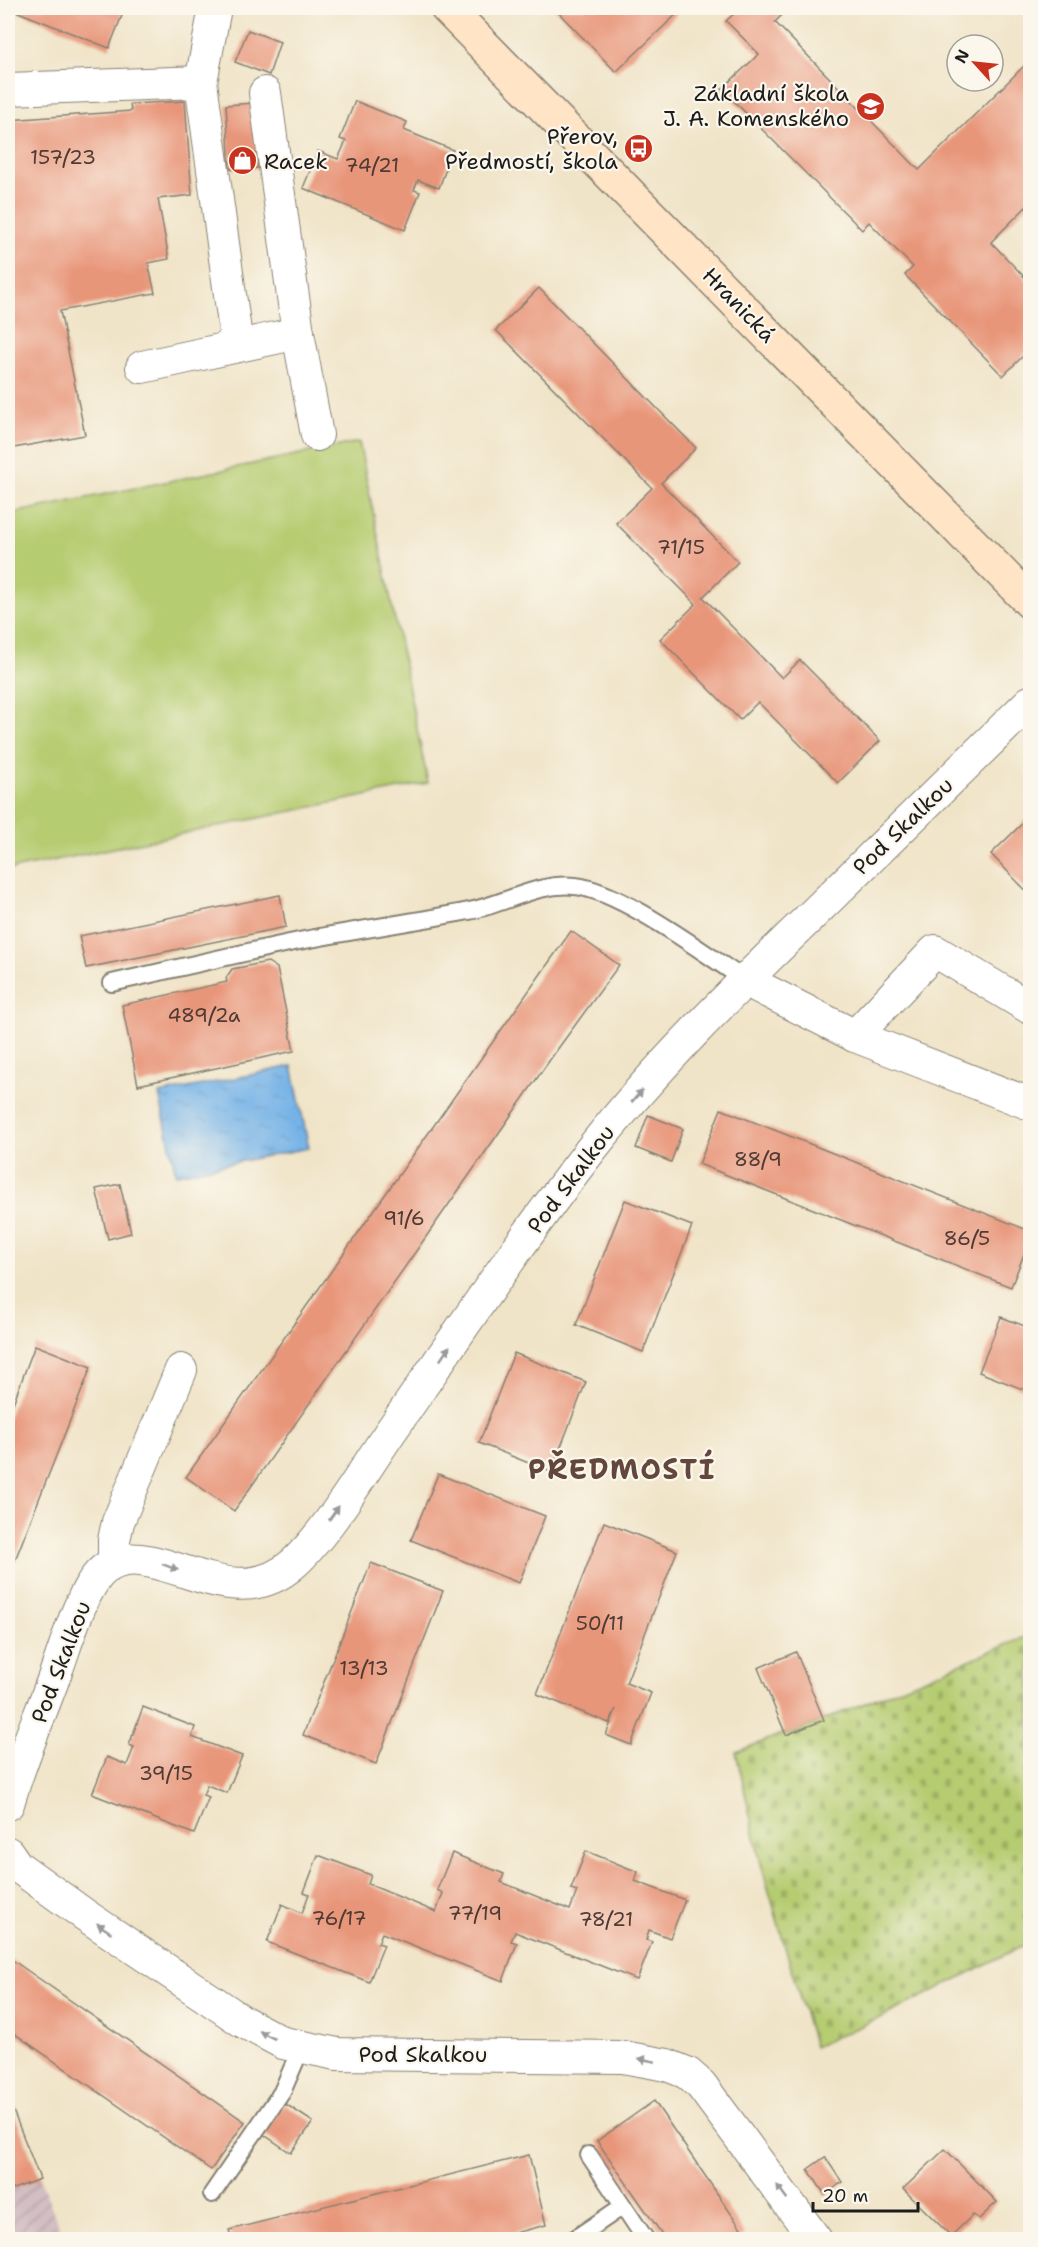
<svg xmlns="http://www.w3.org/2000/svg" width="1038" height="2247" font-family="'Shantell Sans',sans-serif">
	<style>
		.industrial { fill: url(#industrial-furrows) }
		.cemetery { fill: url(#cemetery-stones); stroke: #697446; stroke-width: 1.5 }
		.garden { fill: #b6cc71; stroke: #697446; stroke-width: 1.5 }
		.water { fill: url(#water-ripples); stroke: #486782; stroke-width: 1.5 }
		.building { fill: #e8967a }
		.lines { fill: none; stroke-linecap: round; stroke-linejoin: round }
		.lane-casing { stroke: #868072; stroke-width: 20 }
		.street-casing { stroke: #868072; stroke-width: 34 }
		.secondary-casing { stroke: #868072; stroke-width: 36 }
		.lane { stroke: #fff; stroke-width: 16 }
		.street { stroke: #fff; stroke-width: 32 }
		.secondary { stroke: #ffe4c6; stroke-width: 33 }
		.oneway { fill: #999 }
		.labels { text-anchor: middle; dominant-baseline: central; stroke-width: 4.5; stroke-linejoin: round; paint-order: stroke }
		.number-label { font-size: 20px; fill: #4f3a34 }
		.poi-label { font-size: 22px; fill: #1c1c1c; stroke: #fbf7ec; text-anchor: end }
		.street-label { font-size: 22px; fill: #1c1c1c; stroke: #fbf7ec }
		.district-label { font-size: 28px; font-weight: bold; letter-spacing: 1.5px; fill: #63473d; stroke: #fbf7ec }
	</style>
	<defs>
		<pattern id="industrial-furrows" width="10" height="10" patternUnits="userSpaceOnUse" patternTransform="scale(1.5)"><rect width="10" height="10" fill="#d2bec3"/><path d="M-1 1l2-2M0 10L10 0M9 11l2-2" fill="none" stroke="#b4a3a7"/></pattern>
		<pattern id="cemetery-stones" width="16" height="16" patternUnits="userSpaceOnUse" patternTransform="scale(1.5)"><rect width="16" height="16" fill="#b6cc71"/><path d="M2 7V4a2 2 0 0 1 4 0v3zM10 15v-3a2 2 0 0 1 4 0v3z" fill="#9caf61"/></pattern>
		<pattern id="water-ripples" width="26" height="14" patternUnits="userSpaceOnUse" patternTransform="scale(1.5)"><rect width="26" height="14" fill="#74b2e7"/><path d="M2 4q2-2 4 0t4 0M15 11q2-2 4 0t4 0" fill="none" stroke="#6498c6"/></pattern>
	</defs>
	<rect width="100%" height="100%" fill="#fbf7ec"/>
	<filter id="ink" filterUnits="userSpaceOnUse"><feTurbulence type="fractalNoise" baseFrequency=".0167" numOctaves="2"/><feDisplacementMap in="SourceGraphic" scale="12" xChannelSelector="R" yChannelSelector="G"/><feConvolveMatrix kernelMatrix="1 2 1 2 8 2 1 2 1" color-interpolation-filters="sRGB"/></filter>
	<filter id="wash" filterUnits="userSpaceOnUse"><feTurbulence type="fractalNoise" baseFrequency=".008" numOctaves="4" result="noise"/><feDisplacementMap in="SourceGraphic" scale="24" xChannelSelector="R" yChannelSelector="G"/><feGaussianBlur stdDeviation="1.35" result="paint"/><feColorMatrix in="noise" values="0 0 0 0 0 0 0 0 0 0 0 0 0 0 0 0 0 1.4 0 .05"/><feComposite in="paint" operator="in"/></filter>
	<g filter="url(#wash)">
		<rect width="100%" height="100%" fill="#f0e4c8"/>
		<path class="industrial" d="M12,2108L64,2239H8V2109Z"/>
		<path class="cemetery" d="M1030,1635V1942L884,2016L814,2047L760,1860L736,1752L785,1733L787,1735Z"/>
		<path class="garden" d="M359,442L428,783L8,870V514Z"/>
		<path class="water" d="M292,1066L309,1148L176,1174L159,1094Z"/>
		<g id="blocks">
			<g class="building">
				<path d="M8,8H125L109,48Z"/>
				<path d="M554,8H683L616,72Z"/>
				<path d="M740,8H789L775,22L919,170L1030,60V203L991,242L1030,283V349L1003,376L905,275L913,267L869,222L862,230L722,89L759,54L726,21Z"/>
				<path d="M248,30L280,42L269,75L235,62Z"/>
				<path d="M185,101L192,195L158,199L169,259L148,263L155,293L60,311L85,435L8,449V239H12L8,209V120L131,111L130,104Z"/>
				<path d="M355,101L407,122L404,130L453,150L439,188L418,180L414,190L420,192L405,230L303,188L318,151L338,159L346,141L340,139Z"/>
				<path d="M254,103L258,168L230,169L226,105Z"/>
				<path d="M539,288L696,448L661,483L738,562L703,597L782,678L800,660L880,741L838,783L758,702L740,720L660,639L696,604L616,523L652,488L496,330Z"/>
				<path d="M1030,816V895L991,854Z"/>
				<path d="M280,895L286,927L86,968L79,936Z"/>
				<path d="M571,931L619,965L554,1054L234,1511L186,1477Z"/>
				<path d="M268,962L277,968L294,1051L138,1085L122,1005L227,982L226,978L232,969Z"/>
				<path d="M721,1109L1030,1231V1239L1011,1287L699,1164Z"/>
				<path d="M648,1115L683,1129L671,1162L636,1148Z"/>
				<path d="M120,1184L131,1233L108,1239L96,1189Z"/>
				<path d="M625,1200L692,1226L643,1352L576,1325Z"/>
				<path d="M1001,1317L1030,1328V1392L979,1372Z"/>
				<path d="M35,1345L91,1367L8,1578V1417Z"/>
				<path d="M514,1353L586,1382L551,1472L479,1443Z"/>
				<path d="M438,1474L545,1516L519,1583L411,1540Z"/>
				<path d="M604,1522L677,1551L626,1683L651,1693L631,1745L606,1735L616,1709L609,1723L537,1694Z"/>
				<path d="M371,1563L443,1591L376,1764L303,1735Z"/>
				<path d="M796,1652L824,1720L786,1735L758,1668Z"/>
				<path d="M143,1707L195,1727L192,1737L242,1756L227,1793L207,1785L203,1795L209,1797L194,1834L92,1794L107,1757L127,1765L134,1747L129,1745Z"/>
				<path d="M586,1851L638,1872L635,1881L685,1900L670,1938L649,1930L646,1940L652,1942L637,1980L515,1932L511,1941L517,1943L503,1981L382,1933L378,1943L384,1945L369,1982L267,1942L282,1904L302,1913L309,1894L304,1892L318,1855L371,1875L368,1884L436,1912L443,1893L437,1890L452,1853L504,1874L501,1882L570,1910L577,1891L571,1889Z"/>
				<path d="M8,1957L245,2122L211,2170L8,2029Z"/>
				<path d="M654,2101L745,2234L737,2240H666L597,2141Z"/>
				<path d="M284,2103L313,2122L291,2153L263,2134Z"/>
				<path d="M12,2108L40,2179L8,2191V2110Z"/>
				<path d="M945,2149L997,2202L979,2219L973,2215L951,2236L903,2189Z"/>
				<path d="M529,2155L546,2225L488,2240H232L229,2230Z"/>
				<path d="M825,2157L842,2182L825,2195L808,2169Z"/>
			</g>
		</g>
	</g>
	<g filter="url(#ink)">
		<use href="#blocks" fill-opacity="0" stroke="#868072" stroke-width="1.5"/>
		<g class="lines">
			<defs>
				<g id="lane">
					<path d="M112,983C174,969 236,954 299,941C356,930 413,922 469,911C505,904 538,882 575,886C620,890 705,954 745,980"/>
					<path d="M589,2155L646,2240"/>
					<path d="M212,2194L282,2092L301,2048"/>
					<path d="M573,2240L623,2206"/>
				</g>
				<g id="street">
					<path d="M215,8L201,82L237,346"/>
					<path d="M8,89L201,82"/>
					<path d="M265,93L298,333L317,435"/>
					<path d="M142,367L298,333"/>
					<path d="M745,980L855,1036L1030,1104"/>
					<path d="M855,1036L935,951L1030,1008"/>
					<path d="M114,1563V1540L118,1522L181,1370"/>
					<path d="M8,1804C21,1758 41,1714 57,1669C67,1642 80,1595 99,1574C147,1524 226,1625 294,1563C329,1531 365,1468 393,1428C458,1334 522,1238 593,1147C657,1066 732,992 807,920C881,847 956,775 1030,702"/>
					<path d="M8,1853L17,1866L85,1915L242,2021L283,2043L337,2054L623,2057L667,2065L687,2073L701,2085L816,2240"/>
				</g>
				<path id="secondary" d="M447,8L1030,602"/>
			</defs>
			<use href="#lane" class="lane-casing"/>
			<use href="#street" class="street-casing"/>
			<use href="#secondary" class="secondary-casing"/>
			<use href="#lane" class="lane"/>
			<use href="#street" class="street"/>
			<use href="#secondary" class="secondary"/>
		</g>
		<defs><path id="oneway-solid" d="M-6-.8H1V-3.2L6.5 0L1 3.2V.8H-6Z" transform="scale(1.5)"/></defs>
		<g class="oneway">
			<use href="#oneway-solid" transform="translate(637 1096) rotate(-49)"/>
			<use href="#oneway-solid" transform="translate(445 1353) rotate(-56)"/>
			<use href="#oneway-solid" transform="translate(334 1513) rotate(-55)"/>
			<use href="#oneway-solid" transform="translate(170 1567) rotate(20)"/>
			<use href="#oneway-solid" transform="translate(104 1928) rotate(-146)"/>
			<use href="#oneway-solid" transform="translate(267 2035) rotate(-153)"/>
			<use href="#oneway-solid" transform="translate(647 2060) rotate(-169)"/>
			<use href="#oneway-solid" transform="translate(782 2192) rotate(-126)"/>
		</g>
	</g>
	<defs>
		<symbol id="school-disc" viewBox="-11 -11 22 22"><circle r="9.5" fill="#c8321e" stroke="#fbf7ec"/><path d="M0-5L7-2L0 1L-7-2ZM-4 1L0 2.5L4 1V4Q0 6-4 4Z" fill="#fff"/></symbol>
		<symbol id="bus-disc" viewBox="-11 -11 22 22"><circle r="9.5" fill="#c8321e" stroke="#fbf7ec"/><path d="M-5-6H5V4H4V6H2V4H-2V6H-4V4H-5ZM-3.5-4V0h7V-4ZM-3.5 1.2v1.5H-2V1.2ZM2 1.2v1.5H3.5V1.2Z" fill="#fff"/></symbol>
		<symbol id="shop-disc" viewBox="-11 -11 22 22"><circle r="9.5" fill="#c8321e" stroke="#fbf7ec"/><path d="M-5-2.5h2.3a2.7 3.5 0 0 1 5.4 0H5L5.5 6h-11ZM-1.5-2.5h3a1.5 2.3 0 0 0-3 0Z" fill="#fff"/></symbol>
	</defs>
	<g fill-rule="evenodd">
		<use href="#school-disc" x="854" y="90" width="33" height="33"/>
		<use href="#bus-disc" x="622" y="132" width="33" height="33"/>
		<use href="#shop-disc" x="226" y="144" width="33" height="33"/>
	</g>
	<g class="labels">
		<g class="number-label">
			<text x="63" y="157">157/23</text>
			<text x="372" y="165">74/21</text>
			<text x="681" y="547">71/15</text>
			<text x="204" y="1015">489/2a</text>
			<text x="758" y="1159">88/9</text>
			<text x="404" y="1218">91/6</text>
			<text x="967" y="1238">86/5</text>
			<text x="600" y="1623">50/11</text>
			<text x="364" y="1668">13/13</text>
			<text x="166" y="1773">39/15</text>
			<text x="475" y="1913">77/19</text>
			<text x="339" y="1918">76/17</text>
			<text x="606" y="1919">78/21</text>
		</g>
		<g class="poi-label">
			<text x="849" y="93">Základní škola<tspan x="849" dy="25">J. A. Komenského</tspan></text>
			<text x="618" y="136">Přerov,<tspan x="618" dy="25">Předmostí, škola</tspan></text>
			<text x="264" y="161" text-anchor="start">Racek</text>
		</g>
		<g class="street-label">
			<text transform="translate(739 305) rotate(46)">Hranická</text>
			<text transform="translate(903 826) rotate(-44)">Pod Skalkou</text>
			<text transform="translate(571 1179) rotate(-53)">Pod Skalkou</text>
			<text transform="translate(61 1662) rotate(-69)">Pod Skalkou</text>
			<text x="423" y="2054">Pod Skalkou</text>
		</g>
		<g class="district-label">
			<text x="622" y="1469">PŘEDMOSTÍ</text>
		</g>
	</g>
	<rect width="1038" height="2247" fill="none" stroke="#fbf7ec" stroke-width="30"/>
	<g transform="translate(975 63) rotate(297)"><circle r="28" fill="#fbf7ec" stroke="#a29f99" stroke-width="1.5"/>
	<path d="M0-4.5L10 22L0 15L-10 22Z" fill="#c8321e"/>
	<text y="-9" font-size="16" font-weight="bold" text-anchor="middle" fill="#1c1c1c">N</text>
	</g>
	<path d="M813 2202v9h105v-9" fill="none" stroke="#1c1c1c" stroke-width="3"/>
	<text x="822" y="2202" font-size="18" fill="#1c1c1c" stroke="#fbf7ec" stroke-width="4.5" paint-order="stroke">20 m</text>
</svg>
